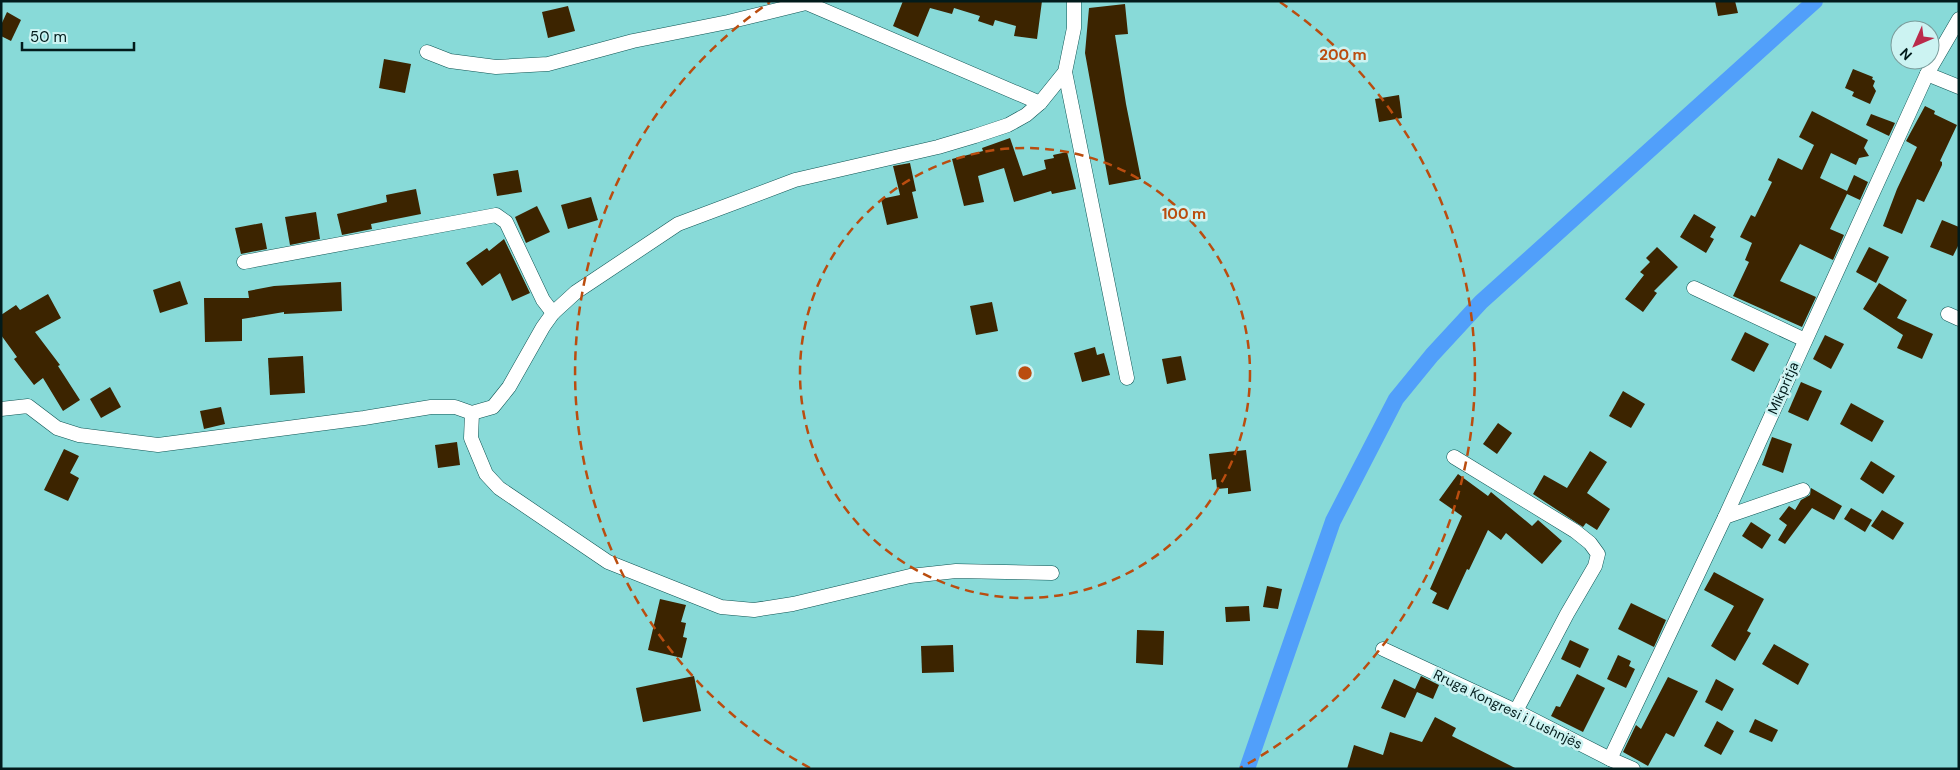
<svg xmlns="http://www.w3.org/2000/svg" width="1960" height="770" font-family="'DM Sans',sans-serif">
	<style>
		.lines { fill: none; stroke-linecap: round; stroke-linejoin: round }
		.canal { stroke: #519ffa; stroke-width: 16 }
		.building { fill: #3c2400 }
		.street-casing { stroke: #0e5453; stroke-width: 15 }
		.street { stroke: #fff; stroke-width: 14 }
		.ring { fill: none; stroke: #ba4d0f; stroke-width: 2.5; stroke-dasharray: 9 6 }
		.labels { text-anchor: middle; dominant-baseline: central; stroke-width: 5; stroke-linejoin: round; paint-order: stroke }
		.street-label { font-size: 14px; fill: #021b1b; stroke: #ccf3f2 }
		.centre { fill: #ba4d0f; stroke: #ccf3f2; stroke-width: 2.5 }
		.ring-label { font-size: 15px; text-anchor: middle; font-weight: bold; fill: #ba4d0f; stroke: #ccf3f2; stroke-width: 5; stroke-linejoin: round; paint-order: stroke }
	</style>
	<rect width="100%" height="100%" fill="#88dad8"/>
	<g class="lines">
		<path class="canal" d="M1247,769L1333,521L1396,399L1432,355L1481,302L1815,1"/>
	</g>
	<g class="building">
		<path d="M903,1H1042L1037,39L1014,36L1016,26L995,20L993,26L978,21L980,16L954,8L952,14L930,8L918,37L893,26Z"/>
		<path d="M1715,1H1735L1738,13L1718,16Z"/>
		<path d="M1125,4L1128,34L1115,35L1126,104L1141,179L1109,185L1085,53L1089,8Z"/>
		<path d="M568,6L575,31L548,38L542,12Z"/>
		<path d="M7,12L21,20L11,41L1,36V25Z"/>
		<path d="M384,59L411,64L405,93L379,88Z"/>
		<path d="M1853,69L1873,77L1872,79L1875,81L1873,86L1876,91L1870,104L1852,96L1854,92L1845,88Z"/>
		<path d="M1399,95L1402,118L1379,122L1375,99Z"/>
		<path d="M1925,106L1935,111L1934,114L1957,125L1940,161L1942,162V165L1924,202L1917,199L1902,234L1883,226L1897,189L1917,147L1906,141Z"/>
		<path d="M1812,111L1868,140L1864,148L1869,156L1859,158L1856,165L1831,153L1820,178L1847,191L1854,175L1868,182L1860,200L1847,194L1830,229L1844,235L1833,260L1800,244L1780,281L1816,297L1802,327L1733,296L1749,262L1745,260L1752,243L1740,237L1751,215L1755,217L1772,182L1768,180L1778,158L1802,170L1814,145L1799,137Z"/>
		<path d="M1871,114L1895,123L1889,136L1866,125Z"/>
		<path d="M1010,138L1023,176L1046,169L1044,160L1054,158L1053,155L1067,152L1076,189L1052,194L1051,191L1014,202L1004,168L978,176L984,202L964,206L952,159L983,151L982,148Z"/>
		<path d="M910,163L916,191L912,192L918,218L887,225L881,199L900,195L893,166Z"/>
		<path d="M518,170L522,192L497,196L493,174Z"/>
		<path d="M416,189L421,214L371,224L372,229L342,235L337,214L387,202L386,195Z"/>
		<path d="M591,197L598,220L568,229L561,205Z"/>
		<path d="M537,206L550,232L526,243L515,217Z"/>
		<path d="M316,212L320,239L290,245L285,217Z"/>
		<path d="M1694,214L1716,227L1710,237L1714,239L1706,253L1680,237Z"/>
		<path d="M1942,220L1959,227V244L1953,256L1930,247Z"/>
		<path d="M262,223L267,249L241,254L235,228Z"/>
		<path d="M504,239L530,293L512,301L500,273L482,286L466,263L487,248L489,251Z"/>
		<path d="M1657,247L1678,267L1654,291L1657,293L1643,312L1625,299L1644,275L1640,272L1650,262L1646,258Z"/>
		<path d="M1869,247L1889,257L1876,283L1856,272Z"/>
		<path d="M180,281L188,304L160,313L153,290Z"/>
		<path d="M341,282L342,311L284,314V312L242,319V341L205,342L204,298H249L248,291L274,286Z"/>
		<path d="M1879,283L1907,300L1897,318L1933,334L1922,359L1897,348L1903,335L1863,309Z"/>
		<path d="M48,294L61,318L35,332L60,365L58,366L80,400L63,411L43,378L34,385L14,359L17,357L1,335V315L16,305L20,310Z"/>
		<path d="M992,302L998,331L976,335L970,306Z"/>
		<path d="M1745,332L1769,344L1754,372L1731,360Z"/>
		<path d="M1825,335L1844,344L1831,369L1813,359Z"/>
		<path d="M1095,347L1097,355L1104,353L1110,375L1082,382L1074,353Z"/>
		<path d="M303,356L305,393L270,395L268,358Z"/>
		<path d="M1181,356L1186,380L1167,384L1162,359Z"/>
		<path d="M1801,382L1822,391L1808,421L1788,412Z"/>
		<path d="M110,387L121,407L101,418L90,399Z"/>
		<path d="M1623,391L1645,404L1631,428L1609,416Z"/>
		<path d="M1851,403L1884,421L1872,442L1840,424Z"/>
		<path d="M221,407L225,424L204,429L200,411Z"/>
		<path d="M1498,423L1512,433L1497,454L1483,444Z"/>
		<path d="M1772,437L1792,444L1783,473L1762,465Z"/>
		<path d="M457,442L460,465L438,468L435,445Z"/>
		<path d="M64,449L79,456L70,473L79,478L68,501L44,490Z"/>
		<path d="M1246,450L1251,491L1228,494V488L1217,489L1216,479L1212,480L1209,454Z"/>
		<path d="M1590,451L1607,462L1587,493L1610,509L1597,530L1586,523L1583,527L1533,494L1544,475L1567,488Z"/>
		<path d="M1871,461L1895,476L1883,494L1860,479Z"/>
		<path d="M1458,474L1488,496L1491,492L1532,526L1538,520L1562,541L1542,564L1506,533L1501,540L1488,530L1469,570L1467,569L1448,610L1432,603L1437,593L1430,589L1462,516L1439,500Z"/>
		<path d="M1811,488L1842,506L1834,520L1812,508L1785,544L1778,540L1787,525L1779,519L1789,506L1795,510L1801,500L1810,495Z"/>
		<path d="M1851,508L1872,520L1865,532L1844,519Z"/>
		<path d="M1882,510L1904,523L1893,540L1871,526Z"/>
		<path d="M1751,522L1771,535L1762,549L1742,536Z"/>
		<path d="M1714,572L1764,599L1747,631L1751,633L1735,661L1711,646L1734,606L1704,590Z"/>
		<path d="M1267,586L1282,589L1278,609L1263,607Z"/>
		<path d="M660,599L686,605L681,622L686,623L683,637L687,638L682,658L648,650Z"/>
		<path d="M1631,603L1666,620L1654,647L1618,629Z"/>
		<path d="M1249,606L1250,621L1226,622L1225,607Z"/>
		<path d="M1137,630L1164,631L1163,665L1136,663Z"/>
		<path d="M1570,640L1589,649L1580,668L1561,659Z"/>
		<path d="M1774,644L1809,664L1798,685L1762,664Z"/>
		<path d="M953,645L954,672L922,673L921,646Z"/>
		<path d="M1618,655L1631,661L1629,666L1635,669L1626,688L1607,679Z"/>
		<path d="M1577,674L1605,688L1583,732L1551,716L1556,706L1560,707Z"/>
		<path d="M694,676L701,711L643,722L636,688Z"/>
		<path d="M1421,676L1439,685L1433,699L1417,692L1405,718L1381,708L1394,679L1415,689Z"/>
		<path d="M1668,677L1698,691L1674,737L1666,733L1648,766L1623,752L1636,725L1641,729Z"/>
		<path d="M1716,679L1734,689L1722,711L1705,702Z"/>
		<path d="M1435,717L1456,728L1452,736L1517,769H1347L1354,745L1383,755L1390,732L1422,742Z"/>
		<path d="M1755,719L1778,730L1772,742L1749,732Z"/>
		<path d="M1717,721L1734,731L1721,755L1704,746Z"/>
	</g>
	<g class="lines">
		<defs>
			<g id="street">
				<path d="M802,1L1040,103"/>
				<path d="M427,52L450,61L496,67L548,64L633,41L728,22L806,3"/>
				<path d="M1065,72L1127,378"/>
				<path d="M1927,74L1959,87"/>
				<path d="M244,262L496,215L506,222L543,300L553,313"/>
				<path d="M1694,288L1805,340"/>
				<path d="M1948,314L1959,319"/>
				<path d="M1,409L28,406L57,428L79,435L158,445L364,418L431,407H455L472,413L493,407L509,387L543,327L553,313L576,292L678,224L795,180L938,147L975,136L1008,125L1026,115L1040,103L1065,72L1074,28V1"/>
				<path d="M472,413L471,438L486,474L499,488L608,562L721,607L754,610L793,604L910,576L956,571L1052,573"/>
				<path d="M1454,457L1575,531L1590,543L1598,554L1595,566L1567,614L1516,711"/>
				<path d="M1725,517L1803,490"/>
				<path d="M1383,649L1516,711L1610,759L1633,769"/>
				<path d="M1610,759L1725,517L1927,74L1959,19"/>
			</g>
		</defs>
		<use href="#street" class="street-casing"/>
		<use href="#street" class="street"/>
	</g>
	<g class="ring">
		<circle cx="1025" cy="373" r="225"/>
		<path d="M810 768A450 450 0 0 1 770 2M1280 2A450 450 0 0 1 1240 768"/>
	</g>
	<g class="labels">
		<g class="street-label">
			<text transform="translate(1783 388) rotate(-66)">Mikpritja</text>
			<text transform="translate(1508 709) rotate(26)">Rruga Kongresi i Lushnjës</text>
		</g>
	</g>
	<circle cx="1025" cy="373" r="8" class="centre"/>
	<g class="ring-label">
		<text x="1343" y="60">200 m</text>
		<text x="1184" y="219">100 m</text>
	</g>
	<rect width="1960" height="770" fill="none" stroke="#021b1b" stroke-width="5"/>
	<g transform="translate(1915 45) rotate(225)"><circle r="24" fill="#ccf3f2" stroke="#7b9d9c"/>
	<path d="M0-4L9 19L0 12L-9 19Z" fill="#ba2a4a"/>
	<text y="-8" font-size="14" font-weight="bold" text-anchor="middle" fill="#021b1b">N</text>
	</g>
	<path d="M22 42v8h112v-8" fill="none" stroke="#021b1b" stroke-width="2.5"/>
	<text x="30" y="42" font-size="15" fill="#021b1b" stroke="#ccf3f2" stroke-width="4" paint-order="stroke">50 m</text>
</svg>
